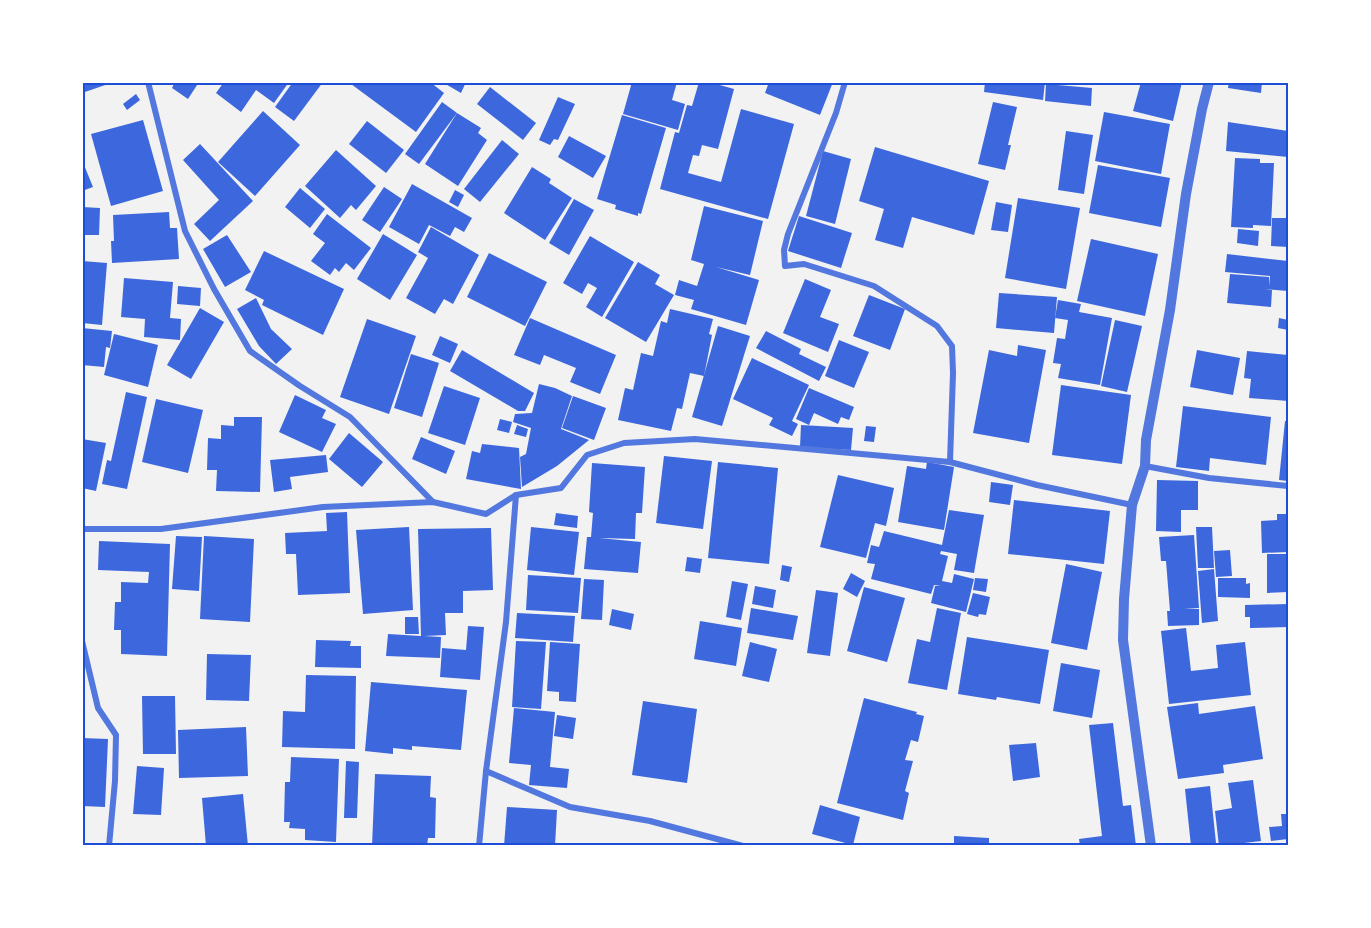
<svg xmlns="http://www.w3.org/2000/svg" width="1371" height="928" font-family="Barlow,sans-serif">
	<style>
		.building { fill: #3d67dc }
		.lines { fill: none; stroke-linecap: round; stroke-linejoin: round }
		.minor { stroke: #5277de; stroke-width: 6 }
		.tertiary { stroke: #5277de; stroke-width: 10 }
		.neatline { fill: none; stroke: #1d4ed8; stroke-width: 2 }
	</style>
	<rect width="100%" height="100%" fill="#f2f2f2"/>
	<g class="building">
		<path d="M82,82H111V83L82,93Z"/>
		<path d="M175,82H199L188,99L172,88Z"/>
		<path d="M224,82H289L274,103L256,90L241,112L216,93Z"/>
		<path d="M293,82H323L294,121L275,107Z"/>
		<path d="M352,82H430L444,93L416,132L351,84Z"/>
		<path d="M442,82H466L461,93Z"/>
		<path d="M632,82H677L672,100L685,104L678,130L623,114Z"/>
		<path d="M699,82H709L734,89L718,149L702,145L699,156L693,155L688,173L721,182L741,109L794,124L768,219L660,189L675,132L679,133L687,105L692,106Z"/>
		<path d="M769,82H833L820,115L765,93Z"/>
		<path d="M985,82H1045L1043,100L984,92Z"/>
		<path d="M1141,82H1182L1173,121L1133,111Z"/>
		<path d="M1229,82H1262L1261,93L1228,88Z"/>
		<path d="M1046,84L1092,88L1091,106L1045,101Z"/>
		<path d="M490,87L536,123L523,140L477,104Z"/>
		<path d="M136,94L140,100L127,110L123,104Z"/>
		<path d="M558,97L575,104L558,140L554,139L550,145L539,140Z"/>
		<path d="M442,102L457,113L419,164L405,154Z"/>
		<path d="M993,102L1017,107L1008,145H1011L1005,170L978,164Z"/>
		<path d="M263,111L300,145L255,196L218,162Z"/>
		<path d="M1104,112L1170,124L1161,174L1095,161Z"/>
		<path d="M457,113L481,128L478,133L487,140L458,186L425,164Z"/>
		<path d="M622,115L666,128L641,214L638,213V216L615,209L616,205L597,199Z"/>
		<path d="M143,120L163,191L111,206L91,134Z"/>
		<path d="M367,121L404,150L386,173L349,144Z"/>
		<path d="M1228,122L1288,131V157L1226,151Z"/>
		<path d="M1066,131L1093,135L1084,194L1058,190Z"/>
		<path d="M569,136L606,156L593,178L558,157Z"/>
		<path d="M502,140L519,154L480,202L464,189Z"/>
		<path d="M200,144L253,201L210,241L194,224L219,200L183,160Z"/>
		<path d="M875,147L989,181L974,235L912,217L903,248L875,240L884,209L859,201Z"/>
		<path d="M336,150L376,186L356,210L351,205L340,218L305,186Z"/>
		<path d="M823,151L851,159L835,224L806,216Z"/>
		<path d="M1235,158L1260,159V163H1274L1271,226L1253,225V228L1231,227Z"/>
		<path d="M82,160L93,187L82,191Z"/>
		<path d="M1098,165L1170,178L1161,227L1089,213Z"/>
		<path d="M532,167L551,179L549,183L572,198L545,240L504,213Z"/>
		<path d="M412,184L472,218L464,232L455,227L450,236L429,225L419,244L389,227Z"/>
		<path d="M384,187L402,199L380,232L362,220Z"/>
		<path d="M300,188L325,209L310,228L285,207Z"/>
		<path d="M455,190L464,195L458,207L449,202Z"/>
		<path d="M1018,198L1080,208L1066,289L1005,278Z"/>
		<path d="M574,199L594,210L569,255L549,243Z"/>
		<path d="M996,202L1012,205L1008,232L991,230Z"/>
		<path d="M704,206L763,221L750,275L716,267L759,280L746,325L691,309L694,300L675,295L679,280L697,286L704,264L691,260Z"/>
		<path d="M82,207L100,208L99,235H82Z"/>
		<path d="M169,212L170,228H177L179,259L112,263L111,241H114L113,215Z"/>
		<path d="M327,214L371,248L354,270L346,263L339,272L335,268L330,275L311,261L325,243L313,234Z"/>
		<path d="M799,216L852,233L841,268L788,251Z"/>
		<path d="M1272,218H1288V247L1271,246Z"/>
		<path d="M431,227L479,255L453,304L444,299L435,314L406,298L428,258L418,252Z"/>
		<path d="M1238,229L1259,231L1258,246L1237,243Z"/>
		<path d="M383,234L417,255L390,300L357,279Z"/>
		<path d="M227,235L251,272L225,287L203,249Z"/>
		<path d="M590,236L634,262L602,317L586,307L597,288L588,283L582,294L563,283Z"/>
		<path d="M1091,239L1158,254L1145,316L1077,301Z"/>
		<path d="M264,251L344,289L323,335L262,305L264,300L245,290Z"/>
		<path d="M489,253L547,282L525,326L467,297Z"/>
		<path d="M1227,254L1288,261V291L1265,289L1272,290L1271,307L1227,303L1230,274L1269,277V286L1270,276L1225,272Z"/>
		<path d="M82,261L107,263L102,325L82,323Z"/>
		<path d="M638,262L660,275L655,284L674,295L646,342L605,318Z"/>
		<path d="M124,278L173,282L170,318L181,319L180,340L144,337L145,319L121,317Z"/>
		<path d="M805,279L831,290L820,317L839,324L828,352L783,333Z"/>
		<path d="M178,286L201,288L200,306L177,304Z"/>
		<path d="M999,293L1057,297L1054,333L996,328Z"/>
		<path d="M869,295L905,309L890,350L853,336Z"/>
		<path d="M256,298L271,329L292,349L276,364L259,346L237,309Z"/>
		<path d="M1058,300L1081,304L1079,312L1112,318L1100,385L1058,378L1061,364L1053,363L1057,338L1065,339L1068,320L1055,318Z"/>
		<path d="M200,308L224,322L191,379L167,365Z"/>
		<path d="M670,309L713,319L709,334L712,335L704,376L690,373L682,409L677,408L671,431L618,420L625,388L633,390L641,353L653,356L661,321L667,323Z"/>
		<path d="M530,318L616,355L600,394L570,382L576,368L544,355L540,365L514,355Z"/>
		<path d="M1279,318L1288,320V330L1278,328Z"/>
		<path d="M367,319L416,336L389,414L340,397Z"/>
		<path d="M1115,320L1142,326L1127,392L1101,386Z"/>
		<path d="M718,326L750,336L722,426L692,417Z"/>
		<path d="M82,328L112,331L110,348L106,347L104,367L82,365Z"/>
		<path d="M766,331L801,349L799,354L826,367L819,381L756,348Z"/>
		<path d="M114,334L158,345L148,387L104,375Z"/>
		<path d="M440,336L458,344L450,363L432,355Z"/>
		<path d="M839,340L869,352L854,388L825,376Z"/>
		<path d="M1018,345L1046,350L1029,443L973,433L989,350L1017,356Z"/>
		<path d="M462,350L534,393L525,411H518L450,371Z"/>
		<path d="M1197,350L1240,358L1233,395L1190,387Z"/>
		<path d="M1247,351L1288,355V401L1249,398L1251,379L1244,378Z"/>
		<path d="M411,354L439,363L422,417L394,408Z"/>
		<path d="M752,358L809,385L792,421L798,424L792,436L769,425L773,418L733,399Z"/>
		<path d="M539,384L555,388L572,396L561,429L589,440L557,466L522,487L520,457L526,454L531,428L513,422L515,414L532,413Z"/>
		<path d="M1061,385L1131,395L1122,464L1052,455Z"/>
		<path d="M444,386L480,398L465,445L428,433Z"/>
		<path d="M809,388L854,407L849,420L841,417L838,424L814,413L809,425L796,419Z"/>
		<path d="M126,392L147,397L127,489L102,484L107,460L111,461Z"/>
		<path d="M295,395L326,410L322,418L336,424L322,452L279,432Z"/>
		<path d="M573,396L606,408L594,440L562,428Z"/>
		<path d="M156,399L203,410L188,473L142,462Z"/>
		<path d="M1183,406L1271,417L1266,465L1210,458L1209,471L1176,467Z"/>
		<path d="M234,417H262L260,492L216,491L217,470H207L208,438L221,439V425L234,426Z"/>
		<path d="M500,419L512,422L509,433L497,430Z"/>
		<path d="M1285,421H1288V481L1279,480Z"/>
		<path d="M517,425L528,429L526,437L514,434Z"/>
		<path d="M801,425L853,428L851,450L800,447Z"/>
		<path d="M866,426L876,427L874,442L864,441Z"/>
		<path d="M349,433L383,462L362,487L329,459Z"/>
		<path d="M421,437L455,451L446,474L412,459Z"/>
		<path d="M82,439L106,443L96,491L82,488Z"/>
		<path d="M482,444L519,448L521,489L466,479L472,451L480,453Z"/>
		<path d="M326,455L328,472L290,477L292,489L274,492L270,460Z"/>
		<path d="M664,456L712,461L703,529L656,523Z"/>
		<path d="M718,462L778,468L769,564L708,558Z"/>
		<path d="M927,462L954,467L944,530L898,522L907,466L926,469Z"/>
		<path d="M592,463L645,467L642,513H636L635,539L599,538L641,542L638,573L584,569L587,537H591L593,513L589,512Z"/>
		<path d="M838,475L894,488L886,526L875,523L866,558L820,547Z"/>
		<path d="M1157,480L1198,481V510H1181V532L1156,531Z"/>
		<path d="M991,482L1013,485L1010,505L989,502Z"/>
		<path d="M1014,500L1110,511L1104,564L1008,554Z"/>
		<path d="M949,510L984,515L974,573L954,570L957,554L941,551L940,554L948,556L942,581L952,583L954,574L974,579L966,612L931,603L935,586H941L934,585L931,594L871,579L875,564L867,563L871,545L879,547L884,531L942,545Z"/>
		<path d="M347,512L350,593L298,595L296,554H286L285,533L327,531L326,513Z"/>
		<path d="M556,513L578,516L577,528L554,525Z"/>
		<path d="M1277,514H1288V552L1262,553L1261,521L1277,520Z"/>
		<path d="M409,527L413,610L363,614L356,530Z"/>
		<path d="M531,527L579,532L574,575L527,570Z"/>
		<path d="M1196,527H1212L1214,568H1198Z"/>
		<path d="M491,528L493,590L463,591V613H445L446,635L424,636L441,637L440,658L386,656L388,634L421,636L418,529Z"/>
		<path d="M1194,535L1199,608L1184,609H1199V625L1168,626L1167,611H1170L1166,561H1161L1159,537Z"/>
		<path d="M176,536L202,537L199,591L172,589Z"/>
		<path d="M204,536L254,539L250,622L200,619Z"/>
		<path d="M99,541L170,544L167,656L121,654V630H114L115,602H121V582L148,583L149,572L98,570Z"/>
		<path d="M1230,550L1232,576L1216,577L1214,551Z"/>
		<path d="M1267,554H1288V592L1267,593Z"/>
		<path d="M687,557L702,559L700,573L685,571Z"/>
		<path d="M1066,564L1102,572L1087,650L1051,643Z"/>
		<path d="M782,565L792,567L789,582L780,580Z"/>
		<path d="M1214,569L1218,621L1202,623L1198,571Z"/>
		<path d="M851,573L865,581L857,597L843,589Z"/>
		<path d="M528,575L581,578L578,613L526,610Z"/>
		<path d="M975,578L988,579L986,592L973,590Z"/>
		<path d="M1218,578H1246V584L1250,583V598L1218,597Z"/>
		<path d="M584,579L604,580L602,620L581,619Z"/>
		<path d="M732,581L748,584L741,620L726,617Z"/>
		<path d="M755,586L776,590L773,608L752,604Z"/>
		<path d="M864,587L905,598L887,662L847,651Z"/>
		<path d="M816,590L838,593L830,656L807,653Z"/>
		<path d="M973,593L990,597L986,615L979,614L978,617L967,614Z"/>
		<path d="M1288,604V627L1250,628V617H1245V605Z"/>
		<path d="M751,608L798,616L793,640L747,633Z"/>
		<path d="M937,608L961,613L947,690L908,683L917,639L930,642Z"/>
		<path d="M612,609L634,614L631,630L609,625Z"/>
		<path d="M517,613L575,616L573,642L515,638Z"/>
		<path d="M405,617H418L419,634H405Z"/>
		<path d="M700,621L742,628L736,666L694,659Z"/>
		<path d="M468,626L484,627L480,680L440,677L442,648L466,650Z"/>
		<path d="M1186,628L1191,671L1218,668L1216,645L1245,642L1251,695L1169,704L1161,631Z"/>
		<path d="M967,637L1049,650L1040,704L997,697L996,700L958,694Z"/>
		<path d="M316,640L351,641L350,646H361V668L315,667Z"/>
		<path d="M516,641L546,642L541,709L512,707Z"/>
		<path d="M550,642L580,644L576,702L559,701V692L547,691Z"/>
		<path d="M750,642L777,649L769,682L742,676Z"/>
		<path d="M207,654L251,655L249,701L206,700Z"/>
		<path d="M1061,663L1100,670L1092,718L1053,711Z"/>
		<path d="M306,675L356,676L355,749L282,747L283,711L305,712Z"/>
		<path d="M371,682L467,690L461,750L412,746V750L393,748V754L365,751Z"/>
		<path d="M142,696H175L176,754H143Z"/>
		<path d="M864,698L917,712L916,714L924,716L918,742L911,740L905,760L913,761L905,791L909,793L903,820L837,803Z"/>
		<path d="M643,701L697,709L687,783L632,775Z"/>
		<path d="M1198,703L1199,714L1255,706L1263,759L1223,765L1224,773L1178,779L1167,707Z"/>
		<path d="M514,708L555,712L550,767L569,769L567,788L529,785L531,765L509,763Z"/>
		<path d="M557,715L576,718L573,739L554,736Z"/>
		<path d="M1113,723L1123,806L1131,805L1136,846H1080L1079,839L1102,836L1089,725Z"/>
		<path d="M246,727L248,776L179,778L178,730Z"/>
		<path d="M82,738L108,739L105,807L82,806Z"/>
		<path d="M1036,743L1040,777L1013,781L1009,745Z"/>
		<path d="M291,757L339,759L336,842L305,840V829L289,828L290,822H284L285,782H290Z"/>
		<path d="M346,761L359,762L357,818H344Z"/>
		<path d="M137,766L164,768L161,815L133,814Z"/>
		<path d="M375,774L431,776L430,797L436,798L435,838H428L427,846H372Z"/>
		<path d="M1253,780L1261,841L1219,846L1215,811L1232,808L1228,783Z"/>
		<path d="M1210,786L1216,843L1191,846L1185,789Z"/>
		<path d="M243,794L248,846H206L202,798Z"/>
		<path d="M820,805L860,817L853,845L812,834Z"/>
		<path d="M507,807L557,810L555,846H504Z"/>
		<path d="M1281,814H1288V839L1271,841L1269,827L1282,826Z"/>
		<path d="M954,836L989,838V846H954Z"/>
	</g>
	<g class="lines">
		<g class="minor">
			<path d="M148,82L185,231L214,289L250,351L300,386L350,417L433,502"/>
			<path d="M845,82L836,113L788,234L784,250L785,266L804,264L874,286L937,326L952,346L953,373L950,462"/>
			<path d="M1145,466L1209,478L1288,486"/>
			<path d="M82,529H161L323,507L433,502L486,514L516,495L561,488L587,455L624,443L695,439L950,462L1037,485L1132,505"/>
			<path d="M82,641L98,708L116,735L115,781L109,846"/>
			<path d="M486,771L570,807L650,821L743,846"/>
			<path d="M479,846L486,771L506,622L516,495"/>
		</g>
		<path class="tertiary" d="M1151,846L1123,640L1124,599L1132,505L1145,466L1146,440L1170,310L1186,194L1202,109L1209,82"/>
	</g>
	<rect width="1371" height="928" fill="none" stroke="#ffffff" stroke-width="168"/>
	<rect x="84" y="84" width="1203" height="760" class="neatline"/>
</svg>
